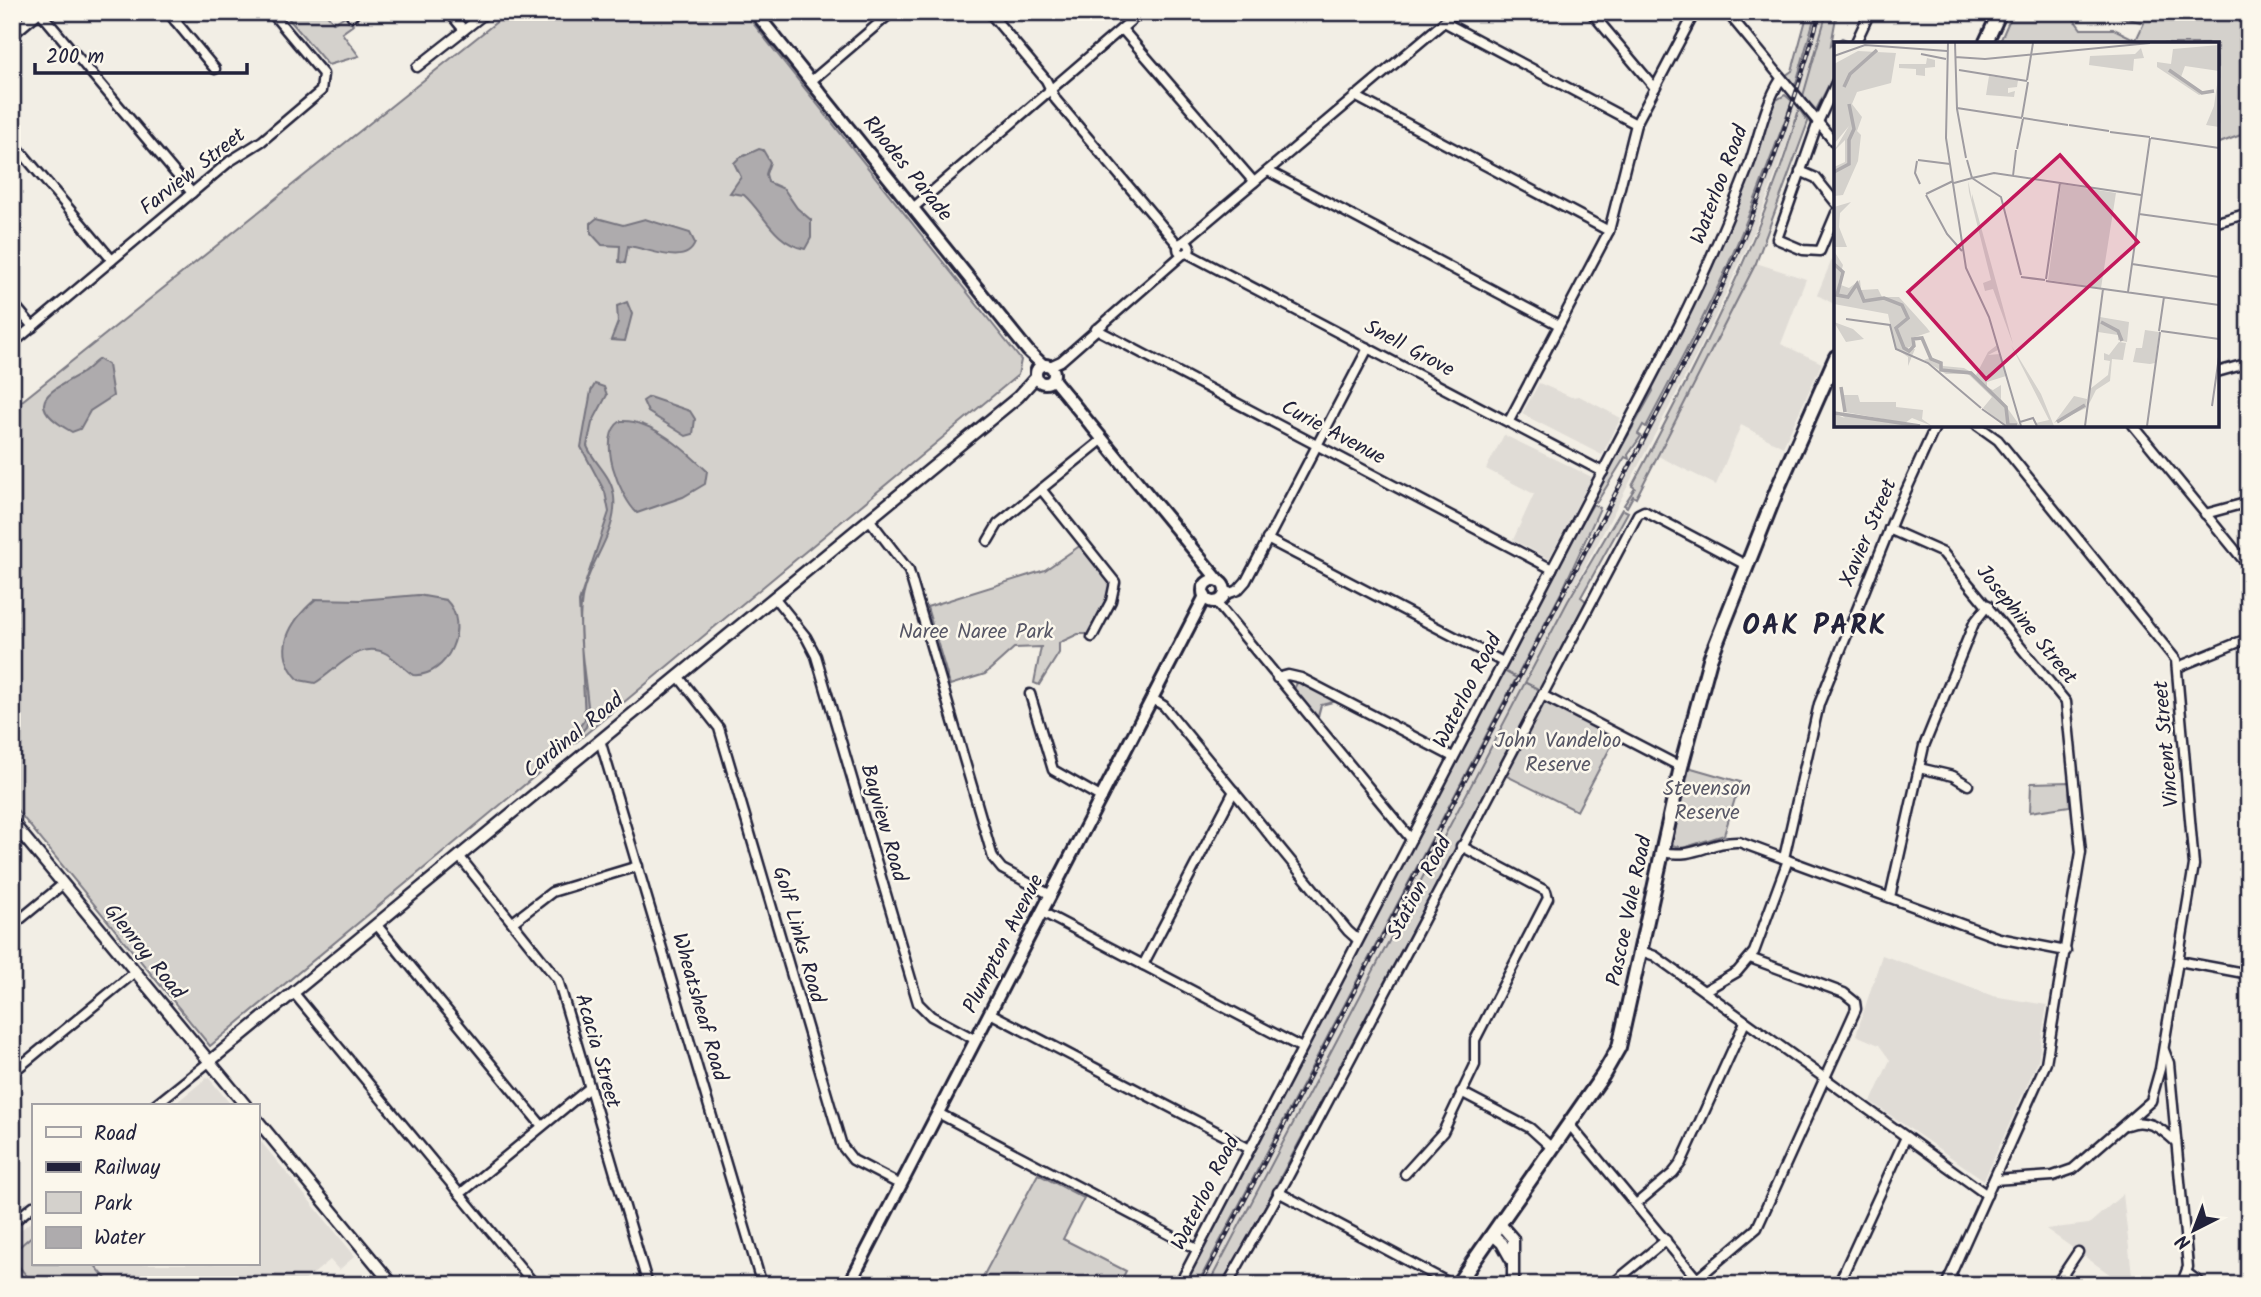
<svg xmlns="http://www.w3.org/2000/svg" width="2261" height="1297" font-family="Kalam,sans-serif">
	<style>
		.built { fill: #e0dcd6 }
		.green { fill: #d4d1cc; stroke: #7b7a84; stroke-width: 2 }
		.water { fill: #aeabad; stroke: #76747f; stroke-width: 2 }
		.lines { fill: none; stroke-linecap: round; stroke-linejoin: round }
		.stream { stroke: #76747f; stroke-width: 2 }
		.minor-casing { stroke: #22223b; stroke-width: 13 }
		.tertiary-casing { stroke: #22223b; stroke-width: 15 }
		.secondary-casing { stroke: #22223b; stroke-width: 16 }
		.primary-casing { stroke: #22223b; stroke-width: 18 }
		.minor { stroke: #fbf7ec; stroke-width: 8 }
		.tertiary { stroke: #fbf7ec; stroke-width: 10 }
		.secondary { stroke: #fbf7ec; stroke-width: 10 }
		.primary { stroke: #fbf7ec; stroke-width: 12 }
		.rail-casing { stroke: #22223b; stroke-width: 4.5 }
		.rail { stroke: #fbf7ec; stroke-width: 2; stroke-dasharray: 5; stroke-linecap: butt }
		.labels { text-anchor: middle; dominant-baseline: central; stroke-width: 5; stroke-linejoin: round; paint-order: stroke }
		.street-label { font-size: 21px; fill: #22223b; stroke: #fbf7ec }
		.park-label { font-size: 21px; fill: #575766; stroke: #fbf7ec }
		.district-label { font-size: 28px; font-weight: bold; letter-spacing: 2px; fill: #22223b; stroke: #fbf7ec }
		.inset-river { fill: none; stroke: #aeabad; stroke-width: 3.5 }
		.inset-road { fill: none; stroke: #9f9ca1; stroke-width: 2 }
		.view { fill: #c2185b; fill-opacity: 0.15; stroke: #c2185b; stroke-width: 3.5 }
		.inset-edge { fill: none; stroke: #22223b; stroke-width: 3.5 }
	</style>
	<rect width="100%" height="100%" fill="#f2eee5"/>
	<filter id="ink" filterUnits="userSpaceOnUse"><feTurbulence type="fractalNoise" baseFrequency=".0143" numOctaves="2"/><feDisplacementMap in="SourceGraphic" scale="14" xChannelSelector="R" yChannelSelector="G"/><feConvolveMatrix kernelMatrix="1 2 1 2 8 2 1 2 1" color-interpolation-filters="sRGB"/></filter>
	<g filter="url(#ink)">
		<g class="built">
			<path d="M1816,12H1827L1803,96L1795,87Z"/>
			<path d="M1792,101L1799,109L1795,123L1755,229L1707,335L1208,1285H1197L1667,395L1753,207Z"/>
			<path d="M1836,250V305L1817,295Z"/>
			<path d="M1756,263L1806,279L1781,344L1822,363L1783,447L1741,425L1716,485L1658,456Z"/>
			<path d="M1539,383L1571,397L1579,396L1621,418L1602,455L1522,414Z"/>
			<path d="M1504,435L1592,477L1549,559L1513,540L1534,494L1486,469Z"/>
			<path d="M1882,955L1993,996L2047,1005L2038,1061L1984,1180L1871,1102L1890,1060L1879,1045L1856,1035Z"/>
			<path d="M208,1077L232,1106H172Z"/>
			<path d="M257,1137L355,1256L339,1270L330,1260L300,1285H25L12,1270V1237L33,1220V1264H257Z"/>
			<path d="M2123,1194L2132,1275L2125,1285L2046,1229L2089,1224Z"/>
		</g>
		<g class="green">
			<path d="M295,12H325L334,23L345,16L353,25L342,33L359,56L328,65L288,18Z"/>
			<path d="M509,12H744L1021,360L1018,375L210,1046L12,804V409Z"/>
			<path d="M1808,12H1816L1795,87L1785,76L1792,71Z"/>
			<path d="M1827,12H1837L1831,45L1842,38L1849,41L1836,44V71L1816,110L1803,96Z"/>
			<path d="M2013,12H2085L2070,14L2081,29H2114L2136,40L2144,23L2102,12H2249V132L2217,144V44H1999Z"/>
			<path d="M1785,95L1792,101C1770,160 1749,219 1723,276C1699,328 1672,377 1646,427L1643,425L1638,434L1641,436L1628,455L1629,459L1625,457L1597,502L1592,500L1653,391L1652,386L1712,266L1775,101Z"/>
			<path d="M1799,109L1808,122L1756,263L1636,498L1633,496L1627,507L1624,505L1635,488L1632,486C1692,372 1765,235 1799,109Z"/>
			<path d="M1593,504L1600,508L1563,589L1197,1285H1183L1557,566Z"/>
			<path d="M1622,509L1628,512L1581,597L1586,601L1538,694L1617,735L1577,811L1497,771L1223,1285H1208L1568,601Z"/>
			<path d="M1081,545L1111,581L1108,600L1089,634H1078L1059,643V653L1039,685L1034,683L1041,647L1014,648L985,674L950,685L927,607L1045,570Z"/>
			<path d="M1297,683H1302L1337,701L1321,705L1317,720L1293,691Z"/>
			<path d="M1688,767L1740,782L1724,835L1683,848L1672,845Z"/>
			<path d="M2069,782L2070,806L2030,812L2031,783Z"/>
			<path d="M1038,1174L1084,1198L1063,1239L1126,1271L1119,1285L979,1284Z"/>
			<path d="M33,1235V1264H94L111,1285H34L12,1258V1253Z"/>
		</g>
		<g class="water">
			<path d="M759,149L763,150L770,162L766,174L768,182L784,189L797,208L811,220V238L805,249C774,243 764,213 744,195L730,193L741,177L734,163L739,158Z"/>
			<path d="M597,218L623,225L645,219L690,233L695,243C686,268 648,248 628,246L625,263L619,262L620,246L602,245L591,233V223Z"/>
			<path d="M627,302L632,314L625,341L611,340L618,322L617,306Z"/>
			<path d="M99,359L108,365L113,396L90,411L80,429L72,432C23,404 46,393 82,373C88,369 93,363 99,359Z"/>
			<path d="M595,384L604,387L607,395L592,423L587,446C595,465 612,475 614,497C618,532 590,560 583,593C575,631 586,677 589,716L586,727L570,744L568,743L585,719L579,602L609,512L605,492L581,447L591,391Z"/>
			<path d="M649,397L690,411L695,419L693,434L686,436L648,412L643,401Z"/>
			<path d="M621,421C652,419 686,451 707,471L705,484L683,497L637,513C620,497 595,437 621,421Z"/>
			<path d="M418,595L446,600C471,624 448,678 413,675C404,668 396,660 387,654C359,638 336,671 315,683L299,680C271,651 290,621 316,599L360,600Z"/>
		</g>
		<g class="lines">
			<g class="stream">
				<path d="M1504,671L1515,677"/>
				<path d="M1526,683L1538,689"/>
			</g>
			<defs>
				<g id="minor">
					<path d="M40,12L192,193"/>
					<path d="M168,12L215,69"/>
					<path d="M449,12L464,30"/>
					<path d="M989,12L1046,80L1056,100L1179,246"/>
					<path d="M1591,12L1655,88"/>
					<path d="M1727,12L1836,144"/>
					<path d="M352,16L356,12"/>
					<path d="M175,21L184,12"/>
					<path d="M1444,22L1636,124"/>
					<path d="M1122,29L1254,182"/>
					<path d="M1855,44L1870,12"/>
					<path d="M417,67L487,12"/>
					<path d="M810,82L892,12"/>
					<path d="M1836,83L1818,122L1777,239L1803,250L1820,251L1836,213"/>
					<path d="M1355,96L1609,231"/>
					<path d="M12,141L112,260"/>
					<path d="M1268,171L1559,325"/>
					<path d="M1800,171L1816,178L1836,203"/>
					<path d="M913,208L1141,12"/>
					<path d="M2217,222L2249,213"/>
					<path d="M1183,242L1456,12"/>
					<circle cx="1184" cy="248" r="6"/>
					<path d="M1187,253L1603,472"/>
					<path d="M12,302L33,327"/>
					<path d="M1096,329L1552,569"/>
					<path d="M12,344L230,161L262,141L321,91L323,74L271,12"/>
					<path d="M1050,366L1061,361L1183,254"/>
					<path d="M2217,372L2249,363"/>
					<path d="M1509,421L1609,231L1636,124L1695,12"/>
					<path d="M1977,425L1998,440L2176,660L2194,865L2160,1069L2151,1101L2073,1169L2053,1176L1994,1180"/>
					<path d="M2133,425L2249,567"/>
					<path d="M1041,489L1115,582L1111,601L1092,637"/>
					<path d="M2205,514L2249,502"/>
					<path d="M869,519L909,571L993,858L1002,869L1051,895"/>
					<path d="M1889,529L1943,553L2066,702L2081,852L2046,1063L1946,1285"/>
					<path d="M1267,539L1503,662"/>
					<path d="M988,541L998,524L1102,440"/>
					<path d="M1224,595L1238,590L1246,581L1368,348"/>
					<path d="M774,597L806,637L816,656L918,1003L931,1016L976,1040"/>
					<path d="M1215,601L1411,839"/>
					<path d="M2178,667L2249,638"/>
					<path d="M678,676L719,728L842,1146L853,1160L901,1185"/>
					<path d="M1277,678L1288,675L1301,678L1453,757"/>
					<path d="M1030,694L1053,770L1102,798"/>
					<path d="M1542,695L1681,767"/>
					<path d="M1153,699L1164,706L1348,931L1358,940"/>
					<path d="M600,740L762,1285"/>
					<path d="M1919,768L1953,776L1968,785"/>
					<path d="M1662,852C1697,859 1708,841 1739,842L1999,938L2066,951"/>
					<path d="M459,856L558,980L648,1285"/>
					<path d="M1784,858L1819,704L1895,515L1936,425"/>
					<path d="M1890,897L1924,746L1974,623L1988,605"/>
					<path d="M1042,912L1302,1048"/>
					<path d="M513,922L552,892L638,866"/>
					<path d="M376,924L542,1126"/>
					<path d="M12,926L63,884"/>
					<path d="M1641,951L1655,956L1987,1195"/>
					<path d="M2179,961L2249,974"/>
					<path d="M1143,965L1234,791"/>
					<path d="M1704,991L1737,972L1754,952L1788,860"/>
					<path d="M293,992L535,1285"/>
					<path d="M990,1013L1248,1148"/>
					<path d="M2164,1050L2169,1063L2188,1267L2181,1285"/>
					<path d="M12,1073L135,972"/>
					<path d="M1461,1092L1530,1128L1552,1148"/>
					<path d="M154,1106L209,1062"/>
					<path d="M938,1113L1197,1249"/>
					<path d="M1569,1124L1702,1285"/>
					<path d="M2127,1125C2147,1117 2162,1129 2176,1142"/>
					<path d="M1405,1174L1443,1132L1475,1065V1040L1548,898L1546,891L1461,846"/>
					<path d="M1278,1192L1453,1285"/>
					<path d="M460,1194L589,1088"/>
					<path d="M1636,1204L1673,1173L1681,1163L1745,1022"/>
					<path d="M12,1223L33,1206"/>
					<path d="M2187,1273L2203,1285"/>
					<path d="M853,1275L871,1285"/>
					<path d="M1950,1276L1959,1285"/>
					<path d="M1697,1279L1757,1228L1856,1009L1855,1002L1844,993L1750,958"/>
					<path d="M1179,1285L1679,325C1705,273 1728,219 1749,165C1759,137 1765,103 1781,79"/>
					<path d="M1227,1285L1288,1177L1638,514L1644,511L1746,565"/>
					<path d="M1611,1285L1666,1240"/>
					<path d="M1838,1285L1906,1137"/>
					<path d="M2056,1285L2078,1252"/>
				</g>
				<g id="tertiary">
					<path d="M12,34L38,12"/>
					<path d="M12,822L246,1106"/>
					<path d="M209,1062L1018,397L1036,377"/>
					<path d="M257,1120L393,1285"/>
					<path d="M1500,1224L1513,1239V1285"/>
					<path d="M1492,1234L1502,1243L1511,1259"/>
				</g>
				<g id="secondary">
					<path d="M755,12L1028,351L1043,365"/>
					<circle cx="1045" cy="374" r="9"/>
					<path d="M1053,379L1219,581"/>
					<circle cx="1214" cy="591" r="11"/>
					<path d="M849,1285L1205,596"/>
				</g>
				<g id="primary">
					<path d="M1985,44L2000,12"/>
					<path d="M1457,1285L1603,1075L1619,1047L1681,767L1710,659L1777,490L1836,357"/>
				</g>
			</defs>
			<use href="#minor" class="minor-casing"/>
			<use href="#tertiary" class="tertiary-casing"/>
			<use href="#secondary" class="secondary-casing"/>
			<use href="#primary" class="primary-casing"/>
			<use href="#minor" class="minor"/>
			<use href="#tertiary" class="tertiary"/>
			<use href="#secondary" class="secondary"/>
			<use href="#primary" class="primary"/>
			<defs>
				<path id="rail" d="M1200,1285L1707,319C1754,220 1791,118 1820,12"/>
			</defs>
			<use href="#rail" class="rail-casing"/>
			<use href="#rail" class="rail"/>
		</g>
	</g>
	<g class="labels">
		<g class="street-label">
			<text transform="translate(907 169) rotate(51)">Rhodes Parade</text>
			<text transform="translate(193 172) rotate(-38)">Farview Street</text>
			<text transform="translate(1720 185) rotate(-69)">Waterloo Road</text>
			<text transform="translate(1409 349) rotate(28)">Snell Grove</text>
			<text transform="translate(1333 433) rotate(28)">Curie Avenue</text>
			<text transform="translate(1869 533) rotate(-67)">Xavier Street</text>
			<text transform="translate(2026 625) rotate(51)">Josephine Street</text>
			<text transform="translate(1468 691) rotate(-63)">Waterloo Road</text>
			<text transform="translate(574 736) rotate(-39)">Cardinal Road</text>
			<text transform="translate(2167 744) rotate(-95)">Vincent Street</text>
			<text transform="translate(883 823) rotate(74)">Bayview Road</text>
			<text transform="translate(1420 888) rotate(-62)">Station Road</text>
			<text transform="translate(1630 911) rotate(-78)">Pascoe Vale Road</text>
			<text transform="translate(798 935) rotate(74)">Golf Links Road</text>
			<text transform="translate(1004 944) rotate(-63)">Plumpton Avenue</text>
			<text transform="translate(144 952) rotate(51)">Glenroy Road</text>
			<text transform="translate(699 1007) rotate(74)">Wheatsheaf Road</text>
			<text transform="translate(597 1051) rotate(74)">Acacia Street</text>
			<text transform="translate(1206 1193) rotate(-63)">Waterloo Road</text>
		</g>
		<g class="park-label">
			<text x="976" y="632">Naree Naree Park</text>
			<text x="1558" y="741">John Vandeloo<tspan x="1558" dy="24">Reserve</tspan></text>
			<text x="1707" y="789">Stevenson<tspan x="1707" dy="24">Reserve</tspan></text>
		</g>
		<g class="district-label">
			<text x="1815" y="626">OAK PARK</text>
		</g>
	</g>
	<g transform="translate(1834 42)">
		<rect width="385" height="385" fill="#f2eee5"/>
		<path d="M385,3V85L372,83L380,64L385,29L351,24L347,35L368,50L381,48L365,53L323,25V20L337,22L339,7ZM307,6L310,16L300,17L299,29L255,23L256,14L301,12ZM24,9L62,11L57,41L23,50L18,62L28,75L23,89L27,93L24,119L9,153L0,154V125L11,120V98L0,109L15,84L0,102V22ZM93,16L101,18V25L91,26V34L82,33V27L65,26V22H92ZM155,34L184,38L183,45L174,46V51L181,49L180,55L152,53ZM134,139L135,143L138,158V152L179,302L159,247L151,249L149,241L157,238L135,150ZM227,142L282,151L267,246L214,238ZM17,160L6,171L5,185L13,205H0V165ZM0,209L9,223L4,242L15,246L26,238L27,248L44,247L48,255H65L93,286L96,290L78,296L80,303L71,307H81L74,324V315L61,306L54,272L0,262ZM266,275L295,280L293,300L284,298V293L264,290ZM0,280L19,287L30,297L12,300ZM311,288L325,290L321,321L316,322L299,320L302,306H308ZM285,300L292,301L289,318L278,317L276,339L262,348L254,364L256,347L274,333L276,319L270,318V311L275,313ZM163,303L164,308L154,313L166,312L172,334L153,340V345L159,348L167,343V357L186,384H172L149,366L158,355L134,332H112L90,318L98,315L109,324L130,326L142,333L154,310ZM177,303L207,352L220,384H204L202,381L215,378ZM8,353H24L26,360H62V365L89,368L88,377L98,384L78,376L71,381L11,370ZM240,354L253,357L252,366L220,381ZM5,371L19,372L81,384H0V372L11,376Z" fill="#d4d1cc"/>
		<path class="inset-river" d="M335,28L368,51L380,49M10,45L16,32L43,8M0,130L15,122V98L20,87L15,62M0,222L9,230L3,253L14,255L23,242L30,259L50,256L68,263L74,276L62,286L70,306L75,309L80,304L79,297L88,296L97,317L107,321V328L137,331L172,365L174,383H183M267,280L284,289L288,299M7,345L11,370M0,371L86,384M223,380L251,363"/>
		<path class="inset-road" d="M114,1L112,96L132,226L155,275L187,384M121,1L123,67L132,116M87,12L112,17M0,14L31,3L113,9M121,15L151,17L316,1M125,28L193,39M193,38L199,1M123,66L188,76M188,75L194,40M189,76L234,83M235,83L275,89M276,90L316,95M317,96L385,106M183,107L189,77M84,118L116,122M133,118L138,136L160,131L307,153M83,119L81,131L86,142M179,134L182,108M120,141L138,136L167,155L187,233M92,152L119,139M92,153L113,192L128,209M305,172L385,183M298,222L385,235M187,235L211,238M212,237L226,141M212,239L385,263M294,250L316,96M12,277L56,283L62,307L94,321L147,366M325,289L330,255M327,289L385,297M378,364L385,315M148,367L172,384M186,380L199,376L203,384M251,384L269,247M313,384L326,290"/>
		<path class="view" d="M226,113L304,200L152,337L74,250Z"/>
		<rect width="385" height="385" class="inset-edge"/>
	</g>
	<rect width="2261" height="1297" fill="none" stroke="#fbf7ec" stroke-width="42"/>
	<rect x="21" y="21" width="2219" height="1255" fill="none" stroke="#22223b" stroke-width="2.5" filter="url(#ink)"/>
	<rect x="32" y="1104" width="228" height="161" fill="#fbf7ec" stroke="#a4a2a5" stroke-width="2"/>
	<rect x="46" y="1127" width="35" height="10" fill="#fbf7ec" stroke="#a4a2a5" stroke-width="2"/>
	<text x="94" y="1140" font-size="21" fill="#22223b">Road</text>
	<rect x="46" y="1162" width="35" height="10" fill="#22223b" stroke="#a4a2a5" stroke-width="2"/>
	<text x="94" y="1174" font-size="21" fill="#22223b">Railway</text>
	<rect x="46" y="1192" width="35" height="21" fill="#d4d1cc" stroke="#a4a2a5" stroke-width="2"/>
	<text x="94" y="1210" font-size="21" fill="#22223b">Park</text>
	<rect x="46" y="1227" width="35" height="21" fill="#aeabad" stroke="#a4a2a5" stroke-width="2"/>
	<text x="94" y="1244" font-size="21" fill="#22223b">Water</text>
	<g transform="translate(2194 1230) rotate(222)" stroke="#fbf7ec" stroke-width="5" paint-order="stroke">
	<path d="M0-5L12 26L0 18L-12 26Z" fill="#22223b"/>
	<text y="-10" font-size="19" font-weight="bold" text-anchor="middle" fill="#22223b">N</text>
	</g>
	<path d="M35 63v10h212v-10" fill="none" stroke="#22223b" stroke-width="3.5"/>
	<text x="46" y="63" font-size="21" fill="#22223b" stroke="#fbf7ec" stroke-width="5" paint-order="stroke">200 m</text>
</svg>
